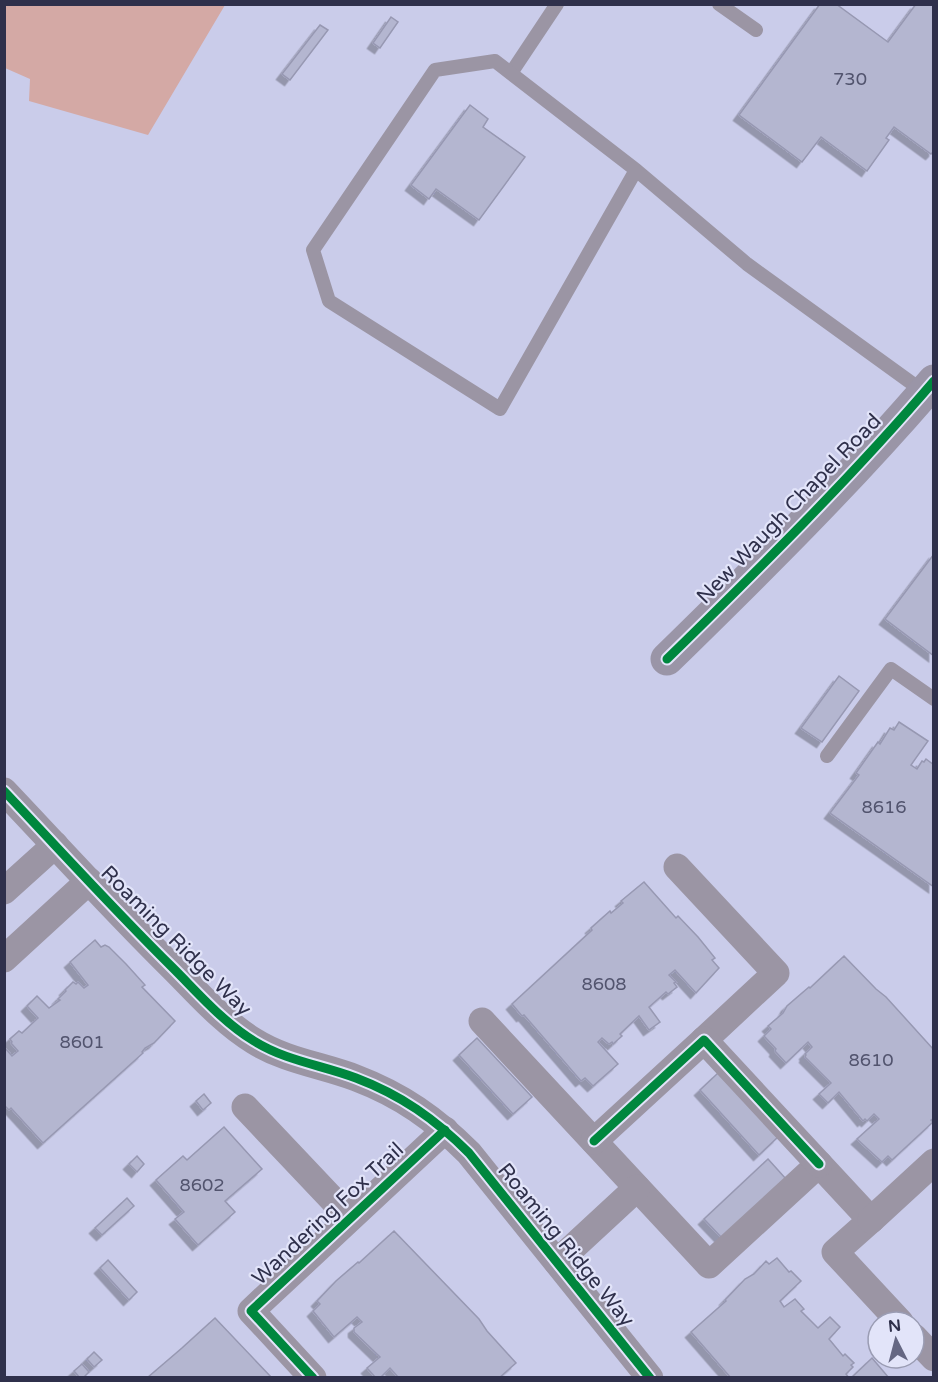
<svg xmlns="http://www.w3.org/2000/svg" width="938" height="1382" font-family="'Varela Round',sans-serif">
	<style>
		.green { fill: #d4a9a5 }
		.building { fill: #b4b6d0; stroke: #9798b2; stroke-width: 1.5; filter: url(#shadow) }
		.lines { fill: none; stroke-linecap: round; stroke-linejoin: round }
		.lane { stroke: #9b95a4; stroke-width: 14 }
		.street { stroke: #9b95a4; stroke-width: 27 }
		.secondary { stroke: #9a95a7; stroke-width: 33 }
		.cycleway-casing { stroke: #e2e4f9; stroke-width: 13 }
		.cycleway { stroke: #00873e; stroke-width: 9 }
		.labels { text-anchor: middle; dominant-baseline: central; stroke-width: 4.5; stroke-linejoin: round; paint-order: stroke }
		.number-label { font-size: 18px; fill: #52546e }
		.street-label { font-size: 21px; fill: #2f304b; stroke: #e2e4f9 }
	</style>
	<defs>
		<filter id="shadow"><feDropShadow dx="-5.5" dy="5.5" stdDeviation="0" flood-color="#0004"/></filter>
	</defs>
	<rect width="100%" height="100%" fill="#caccea"/>
	<path class="green" d="M4,5L5,4L225,5L148,135L29,101L30,79L5,68Z"/>
	<g class="building">
		<path d="M820,4H836L888,42L916,4H934V151L931,154L894,127L886,138L889,140L867,171L821,137L802,162L739,115Z"/>
		<path d="M391,17L398,22L380,48L373,43Z"/>
		<path d="M320,25L328,30L290,80L282,74Z"/>
		<path d="M470,105L488,119L483,127L525,157L479,220L436,189L429,199L411,185Z"/>
		<path d="M934,554V656L885,619Z"/>
		<path d="M839,676L859,691L822,742L801,728Z"/>
		<path d="M899,722L928,741L911,765L917,769L922,761L924,762L926,759L934,765V887L830,813L859,775L856,773L878,742L880,744L890,728L894,730Z"/>
		<path d="M644,882L676,918L678,916L698,937L715,958L712,960L719,968L696,993L675,970L669,975L676,982L674,983L677,987L668,994L666,992L649,1007L660,1022L649,1030L639,1016L620,1034L622,1036L613,1044L612,1042L609,1044L602,1038L598,1042L618,1064L593,1086L585,1078L581,1081L524,1015L522,1016L512,1004L592,930L591,928L610,911L611,913L623,903L621,901Z"/>
		<path d="M95,940L101,947L105,945L109,947L126,964L145,985L142,987L175,1021L154,1043L145,1048L142,1052L143,1053L43,1143L11,1108L9,1110L4,1105V1047L12,1056L18,1051L11,1043L12,1042L10,1039L19,1031L22,1033L38,1018L27,1006L37,996L49,1008L60,1000L58,999L66,991L65,990L73,982L76,984L78,982L84,988L88,985L70,962Z"/>
		<path d="M844,956L876,989L886,997L934,1050V1118L931,1120L933,1122L892,1160L888,1156L882,1162L857,1139L879,1119L874,1114L867,1121L865,1119L863,1121L839,1092L828,1103L819,1094L831,1083L805,1057L806,1055L805,1054L812,1047L808,1042L786,1063L775,1051L776,1049L764,1036L771,1029L768,1026L783,1013L787,1006L809,987L810,988Z"/>
		<path d="M477,1038L532,1097L513,1114L459,1055Z"/>
		<path d="M718,1073L778,1137L759,1155L700,1090Z"/>
		<path d="M204,1094L211,1103L203,1110L196,1101Z"/>
		<path d="M224,1127L262,1169L225,1201L235,1212L198,1245L175,1219L184,1212L156,1180L183,1156L187,1160Z"/>
		<path d="M137,1156L144,1164L137,1172L129,1164Z"/>
		<path d="M768,1159L786,1179L722,1238L704,1219Z"/>
		<path d="M127,1198L134,1206L102,1235L95,1228Z"/>
		<path d="M394,1231L479,1319L487,1331L516,1363L499,1378H399L390,1368L380,1378H376L367,1368L380,1357L354,1332V1328L362,1322L357,1317L334,1337L313,1311L320,1304L317,1301L336,1281L358,1262L359,1263Z"/>
		<path d="M777,1258L789,1272L791,1271L801,1281L780,1301L784,1307L795,1299L804,1309L801,1311L818,1328L830,1317L840,1327L829,1339L843,1356L845,1354L854,1363L851,1365L853,1367L846,1374L849,1378H731L691,1332L726,1301L725,1300L745,1279L754,1274L766,1261L769,1264Z"/>
		<path d="M108,1260L137,1292L129,1300L100,1268Z"/>
		<path d="M215,1318L272,1378H147L182,1348Z"/>
		<path d="M94,1352L102,1360L94,1367L87,1359Z"/>
		<path d="M872,1358L889,1378H851Z"/>
		<path d="M82,1364L89,1372L83,1378H80L74,1371Z"/>
	</g>
	<g class="lines">
		<g class="lane">
			<path d="M719,4L756,30"/>
			<path d="M511,73L557,4"/>
			<path d="M636,170L500,409L329,301L313,250L435,70L495,61L636,170L747,264L924,392"/>
			<path d="M827,756L891,669L934,699"/>
		</g>
		<g class="street">
			<path d="M4,791C60,850 115,911 173,968C199,994 223,1022 254,1041C286,1061 322,1065 356,1078C401,1095 435,1119 469,1153L650,1378"/>
			<path d="M677,867L776,973L704,1040"/>
			<path d="M4,891L55,845"/>
			<path d="M4,959L89,881"/>
			<path d="M482,1021L709,1265L819,1164L871,1220L835,1252L900,1322"/>
			<path d="M245,1107L350,1218"/>
			<path d="M594,1141L704,1040L819,1164"/>
			<path d="M871,1220L934,1162"/>
			<path d="M557,1262L637,1188"/>
			<path d="M914,1337L934,1358"/>
			<path d="M313,1378L251,1311L445,1130"/>
		</g>
		<path class="secondary" d="M667,659C759,569 850,479 934,381"/>
		<defs>
			<g id="cycleway">
				<path d="M667,659C759,569 850,479 934,381"/>
				<path d="M4,791C60,850 115,911 173,968C199,994 223,1022 254,1041C286,1061 322,1065 356,1078C401,1095 435,1119 469,1153L650,1378"/>
				<path d="M594,1141L704,1040L819,1164"/>
				<path d="M313,1378L251,1311L445,1130"/>
			</g>
		</defs>
		<use href="#cycleway" class="cycleway-casing"/>
		<use href="#cycleway" class="cycleway"/>
	</g>
	<g class="labels">
		<g class="number-label">
			<text x="850" y="79">730</text>
			<text x="884" y="807">8616</text>
			<text x="604" y="984">8608</text>
			<text x="82" y="1042">8601</text>
			<text x="871" y="1060">8610</text>
			<text x="202" y="1185">8602</text>
		</g>
		<g class="street-label">
			<text transform="translate(789 509) rotate(-46)">New Waugh Chapel Road</text>
			<text transform="translate(176 941) rotate(45)">Roaming Ridge Way</text>
			<text transform="translate(328 1214) rotate(-43)">Wandering Fox Trail</text>
			<text transform="translate(566 1245) rotate(51)">Roaming Ridge Way</text>
		</g>
	</g>
	<rect width="938" height="1382" fill="none" stroke="#2f304b" stroke-width="12"/>
	<g transform="translate(896 1340) rotate(354)"><circle r="28" fill="#e2e4f9" stroke="#9a9cb3" stroke-width="1.5"/>
	<path d="M0-4.5L10 22L0 15L-10 22Z" fill="#656783"/>
	<text y="-9" font-size="16" font-weight="bold" text-anchor="middle" fill="#2f304b">N</text>
	</g>
</svg>
